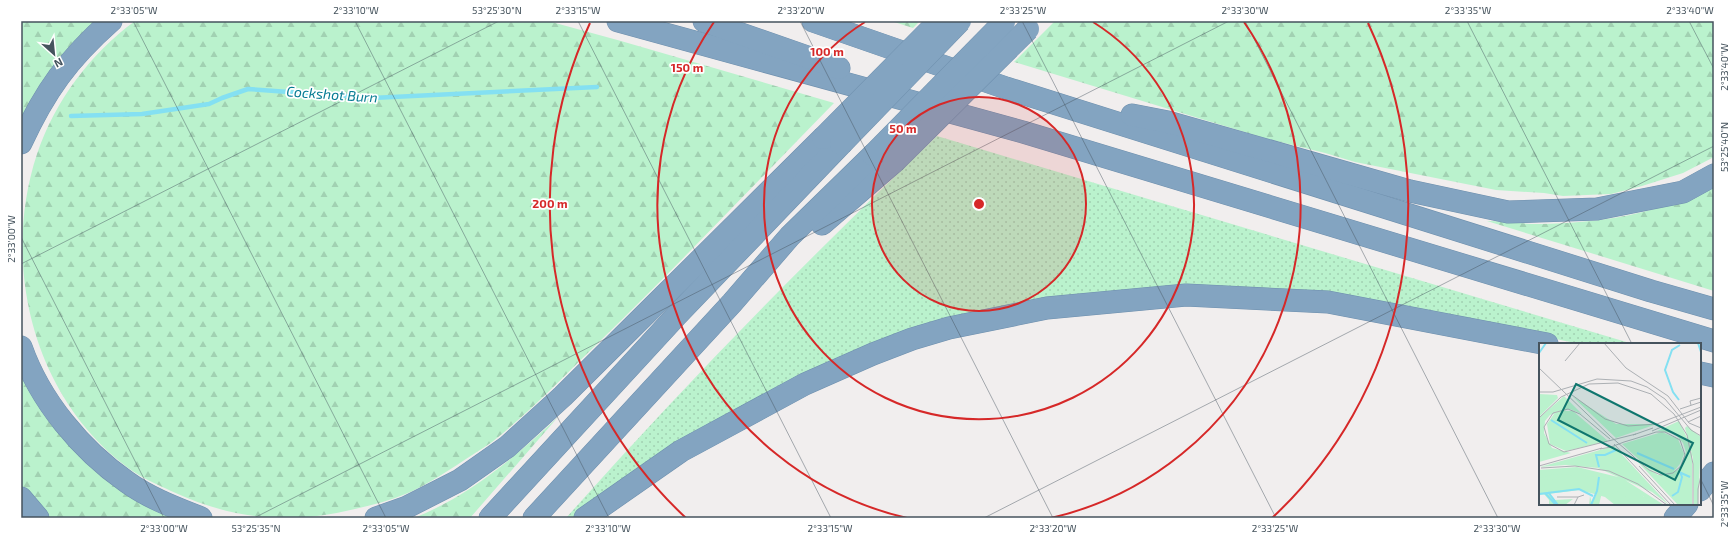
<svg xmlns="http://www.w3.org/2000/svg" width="1735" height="539" font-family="'Exo 2',sans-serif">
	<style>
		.grass { fill: url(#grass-dots) }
		.forest { fill: url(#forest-firs) }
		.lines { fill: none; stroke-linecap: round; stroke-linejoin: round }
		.stream { stroke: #84e0f2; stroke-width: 4.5 }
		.motorway-casing { stroke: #6e8fad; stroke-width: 23 }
		.motorway { stroke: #83a4c1; stroke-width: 22 }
		.motorway-bridge-casing { stroke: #6e8fad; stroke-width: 23; stroke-linecap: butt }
		.motorway-bridge { stroke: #83a4c1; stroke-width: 22 }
		.ticks { fill: none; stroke: #45535d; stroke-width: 1; stroke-opacity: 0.45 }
		.ring { fill: none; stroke: #d62828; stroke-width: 2 }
		.labels { text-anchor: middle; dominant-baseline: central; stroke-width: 3.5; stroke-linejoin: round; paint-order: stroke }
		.water-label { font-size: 14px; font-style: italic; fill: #067b93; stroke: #fff }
		.inset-river { fill: none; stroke: #84e0f2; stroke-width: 2 }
		.inset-road { fill: none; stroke: #acb0b4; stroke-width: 1 }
		.view { fill: #0f766e; fill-opacity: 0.15; stroke: #0f766e; stroke-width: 2 }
		.inset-edge { fill: none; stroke: #45535d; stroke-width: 2 }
		.centre { fill: #d62828; stroke: #fff; stroke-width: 2 }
		.ring-label { font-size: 12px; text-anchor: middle; font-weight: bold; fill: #d62828; stroke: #fff; stroke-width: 3.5; stroke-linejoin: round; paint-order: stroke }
		.neatline { fill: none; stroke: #45535d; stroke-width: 1.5 }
		.ticks-label { font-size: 10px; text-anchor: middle; fill: #45535d }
	</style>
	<defs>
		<pattern id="grass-dots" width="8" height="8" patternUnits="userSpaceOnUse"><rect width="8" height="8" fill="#baf2cd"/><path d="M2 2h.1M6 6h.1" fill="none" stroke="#a1d1b2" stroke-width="1.8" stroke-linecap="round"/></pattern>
		<pattern id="forest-firs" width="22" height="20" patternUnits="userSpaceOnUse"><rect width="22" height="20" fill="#baf2cd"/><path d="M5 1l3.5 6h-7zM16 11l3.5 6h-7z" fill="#a1d1b2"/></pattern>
	</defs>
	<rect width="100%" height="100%" fill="#f1eeee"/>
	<path class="grass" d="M937,136L1633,344H1580L1416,310L1275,290L931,329L575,518H566C684,385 809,258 937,136Z"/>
	<g class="forest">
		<path d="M21,21H99L21,128Z"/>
		<path d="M135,21H548L621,41L834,103C756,183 679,264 599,342C564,376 530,412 492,442C481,450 468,457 457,465C441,475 426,485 408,493C391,500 373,505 355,509C288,525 234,520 171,491C159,485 146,480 134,472C34,403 0,266 37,154C55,101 90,54 135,21Z"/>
		<path d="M891,21H920L913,28Z"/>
		<path d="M1055,21H1714V157L1683,173L1642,186L1611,194L1563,196L1544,193L1496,190L1355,162L1325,153L1264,138L1014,62Z"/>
		<path d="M1714,186V291L1487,221C1504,221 1522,224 1539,224C1601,223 1658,214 1714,186Z"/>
		<path d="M21,366L31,390L174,518H49L21,487Z"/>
		<path d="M558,417L470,518H414C469,496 515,457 558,417Z"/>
	</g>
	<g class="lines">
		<path class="stream" d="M71,116L142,114L209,104L222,98L248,89L372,98L597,87"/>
		<defs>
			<g id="motorway">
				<path d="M618,21L1023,132L1714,341"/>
				<path d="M704,21L839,68"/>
				<path d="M813,21L1006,88L1651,291L1714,309"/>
				<path d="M1132,115L1168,122L1410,191L1508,212L1597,209L1683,192L1714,175"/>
				<path d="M21,143C45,91 68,59 111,21"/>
				<path d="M822,224L894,162"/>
				<path d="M21,347C40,401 81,450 127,482C149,498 176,508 201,518"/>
				<path d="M1700,373L1714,376"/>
				<path d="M1700,490L1714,473"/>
				<path d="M21,498L38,518"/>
				<path d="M376,518L407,507L460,480L507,447L563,396L823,138"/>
				<path d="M490,518L676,316L841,144"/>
				<path d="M534,518L732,303L790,236L873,155"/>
				<path d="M585,518L681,451L805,384L873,354L912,339L949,328L1047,308L1186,295L1328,302L1547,344"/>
				<path d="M1675,518L1687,504"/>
			</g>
		</defs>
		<use href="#motorway" class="motorway-casing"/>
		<use href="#motorway" class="motorway"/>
		<defs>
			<g id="motorway-bridge">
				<path d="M823,138L939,21"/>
				<path d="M841,144L960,21"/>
				<path d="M873,155L1004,22"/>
				<path d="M894,162L1028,29"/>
			</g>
		</defs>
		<use href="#motorway-bridge" class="motorway-bridge-casing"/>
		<use href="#motorway-bridge" class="motorway-bridge"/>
	</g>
	<path class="ticks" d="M133,21L386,518M355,21L609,518M578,21L831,518M800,21L1053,518M1022,21L1276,518M1245,21L1498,518M1467,21L1632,344M1689,21L1714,69M21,237L164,518M21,264L499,21M1700,478L1714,506M254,518L1229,21M984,518L1714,146"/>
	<circle cx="979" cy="204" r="107" fill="#d62828" fill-opacity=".12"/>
	<g class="ring">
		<circle cx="979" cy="204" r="107"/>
		<path d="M1093 22A215 215 0 1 1 865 22"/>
		<path d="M907 518A322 322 0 0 1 714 22M1244 22A322 322 0 0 1 1051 518"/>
		<path d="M686 518A429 429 0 0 1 590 23M1368 23A429 429 0 0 1 1272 518"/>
	</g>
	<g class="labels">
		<g class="water-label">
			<text transform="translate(332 94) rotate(4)">Cockshot Burn</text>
		</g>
	</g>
	<g transform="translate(1539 343)">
		<rect width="162" height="162" fill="#f1eeee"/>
		<path d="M33,53L77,81H118L77,95ZM5,130L52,131L79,139L120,162H76L66,154L41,147L0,152V132Z" fill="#baf2cd"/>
		<path d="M0,51L18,52L19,55L0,74ZM25,53L43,71L31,66L11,72L6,78L5,90L13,105L32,110L0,119V75ZM23,68H34L69,98L27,108L11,101L8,81L15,71ZM140,78L148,95L153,112V162H139L97,117L119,132L139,127L147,109L144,100L135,90L118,88ZM148,83L162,94L159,162H155L154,115L146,85ZM123,89L139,96L145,111L141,121L135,128L122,131L110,126L83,101ZM75,103L130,162L113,149L59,125L26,122L1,124ZM38,124L83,135L125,162H114L104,153L96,152L60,134L16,131L0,135V127ZM16,136L18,140L5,143L7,148L3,150L0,146V137ZM70,143L94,158L107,162L84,157ZM59,148L63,149L60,162H50L51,153L53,160ZM10,149L16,157L34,156L26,162H10V157L5,151Z" fill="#baf2cd"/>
		<path class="inset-river" d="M141,0H159L162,9M0,10L7,0M140,57L134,49L126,27L133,7L141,2M12,77L48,100M98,110L135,126M60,124L57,112H66L77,107M140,129L151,134M9,149L19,162M6,150L17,162M0,151L40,146L54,153M133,153L139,149L143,134L141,129M52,162L58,148L60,134"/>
		<path class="inset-road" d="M65,0L87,25L129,53L150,80L162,85M26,18L41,0M0,25L71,93L93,112L99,118L110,127L122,132L134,130L142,123L146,112L141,97L126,89H117L111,91L95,96L85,99L72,104L61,106M0,49H14L58,36L92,38L108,44L126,56L152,87L162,93M33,52L66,76L89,83L118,81L162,64M152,62L151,58L162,55M141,66L162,59M0,75L22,54L50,41L79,40L112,51L135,71L148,92L154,121V162M149,79L162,73M113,88L162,67M94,92L114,85M71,96L41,71L29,66L14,70L5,84L10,101L25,109L97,91M75,101L132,162M0,123L63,105M100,123L136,162M2,125L36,123L70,128L99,141L128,162M18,154H39M35,162L39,154L45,152M159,162V146L162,132"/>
		<path class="view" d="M37,41L154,100L136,137L19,77Z"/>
		<rect width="162" height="162" class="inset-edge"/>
	</g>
	<circle cx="979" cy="204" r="6" class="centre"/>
	<g class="ring-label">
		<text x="827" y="56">100 m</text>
		<text x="687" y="72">150 m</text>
		<text x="903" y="133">50 m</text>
		<text x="550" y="208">200 m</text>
	</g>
	<rect width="1735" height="539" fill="none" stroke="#ffffff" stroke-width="44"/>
	<g transform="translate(54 54) rotate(153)" stroke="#ffffff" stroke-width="3" paint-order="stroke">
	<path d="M0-3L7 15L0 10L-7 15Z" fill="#45535d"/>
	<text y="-6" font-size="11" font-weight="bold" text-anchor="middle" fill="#45535d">N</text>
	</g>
	<rect x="22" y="22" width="1691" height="495" class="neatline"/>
	<g class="ticks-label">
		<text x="134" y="14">2°33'05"W</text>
		<text x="356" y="14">2°33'10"W</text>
		<text x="497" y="14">53°25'30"N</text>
		<text x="578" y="14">2°33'15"W</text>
		<text x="801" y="14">2°33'20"W</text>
		<text x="1023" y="14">2°33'25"W</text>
		<text x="1245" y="14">2°33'30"W</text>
		<text x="1468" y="14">2°33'35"W</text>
		<text x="1690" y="14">2°33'40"W</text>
		<text transform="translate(1724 67) rotate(-90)" y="4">2°33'40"W</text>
		<text transform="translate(1724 147) rotate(-90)" y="4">53°25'40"N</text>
		<text transform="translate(11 239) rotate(-90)" y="4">2°33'00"W</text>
		<text transform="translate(1724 504) rotate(-90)" y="4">2°33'35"W</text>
		<text x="164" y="532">2°33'00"W</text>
		<text x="256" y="532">53°25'35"N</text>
		<text x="386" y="532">2°33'05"W</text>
		<text x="608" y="532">2°33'10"W</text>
		<text x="830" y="532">2°33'15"W</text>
		<text x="1053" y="532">2°33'20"W</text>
		<text x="1275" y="532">2°33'25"W</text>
		<text x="1497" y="532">2°33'30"W</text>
	</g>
</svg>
